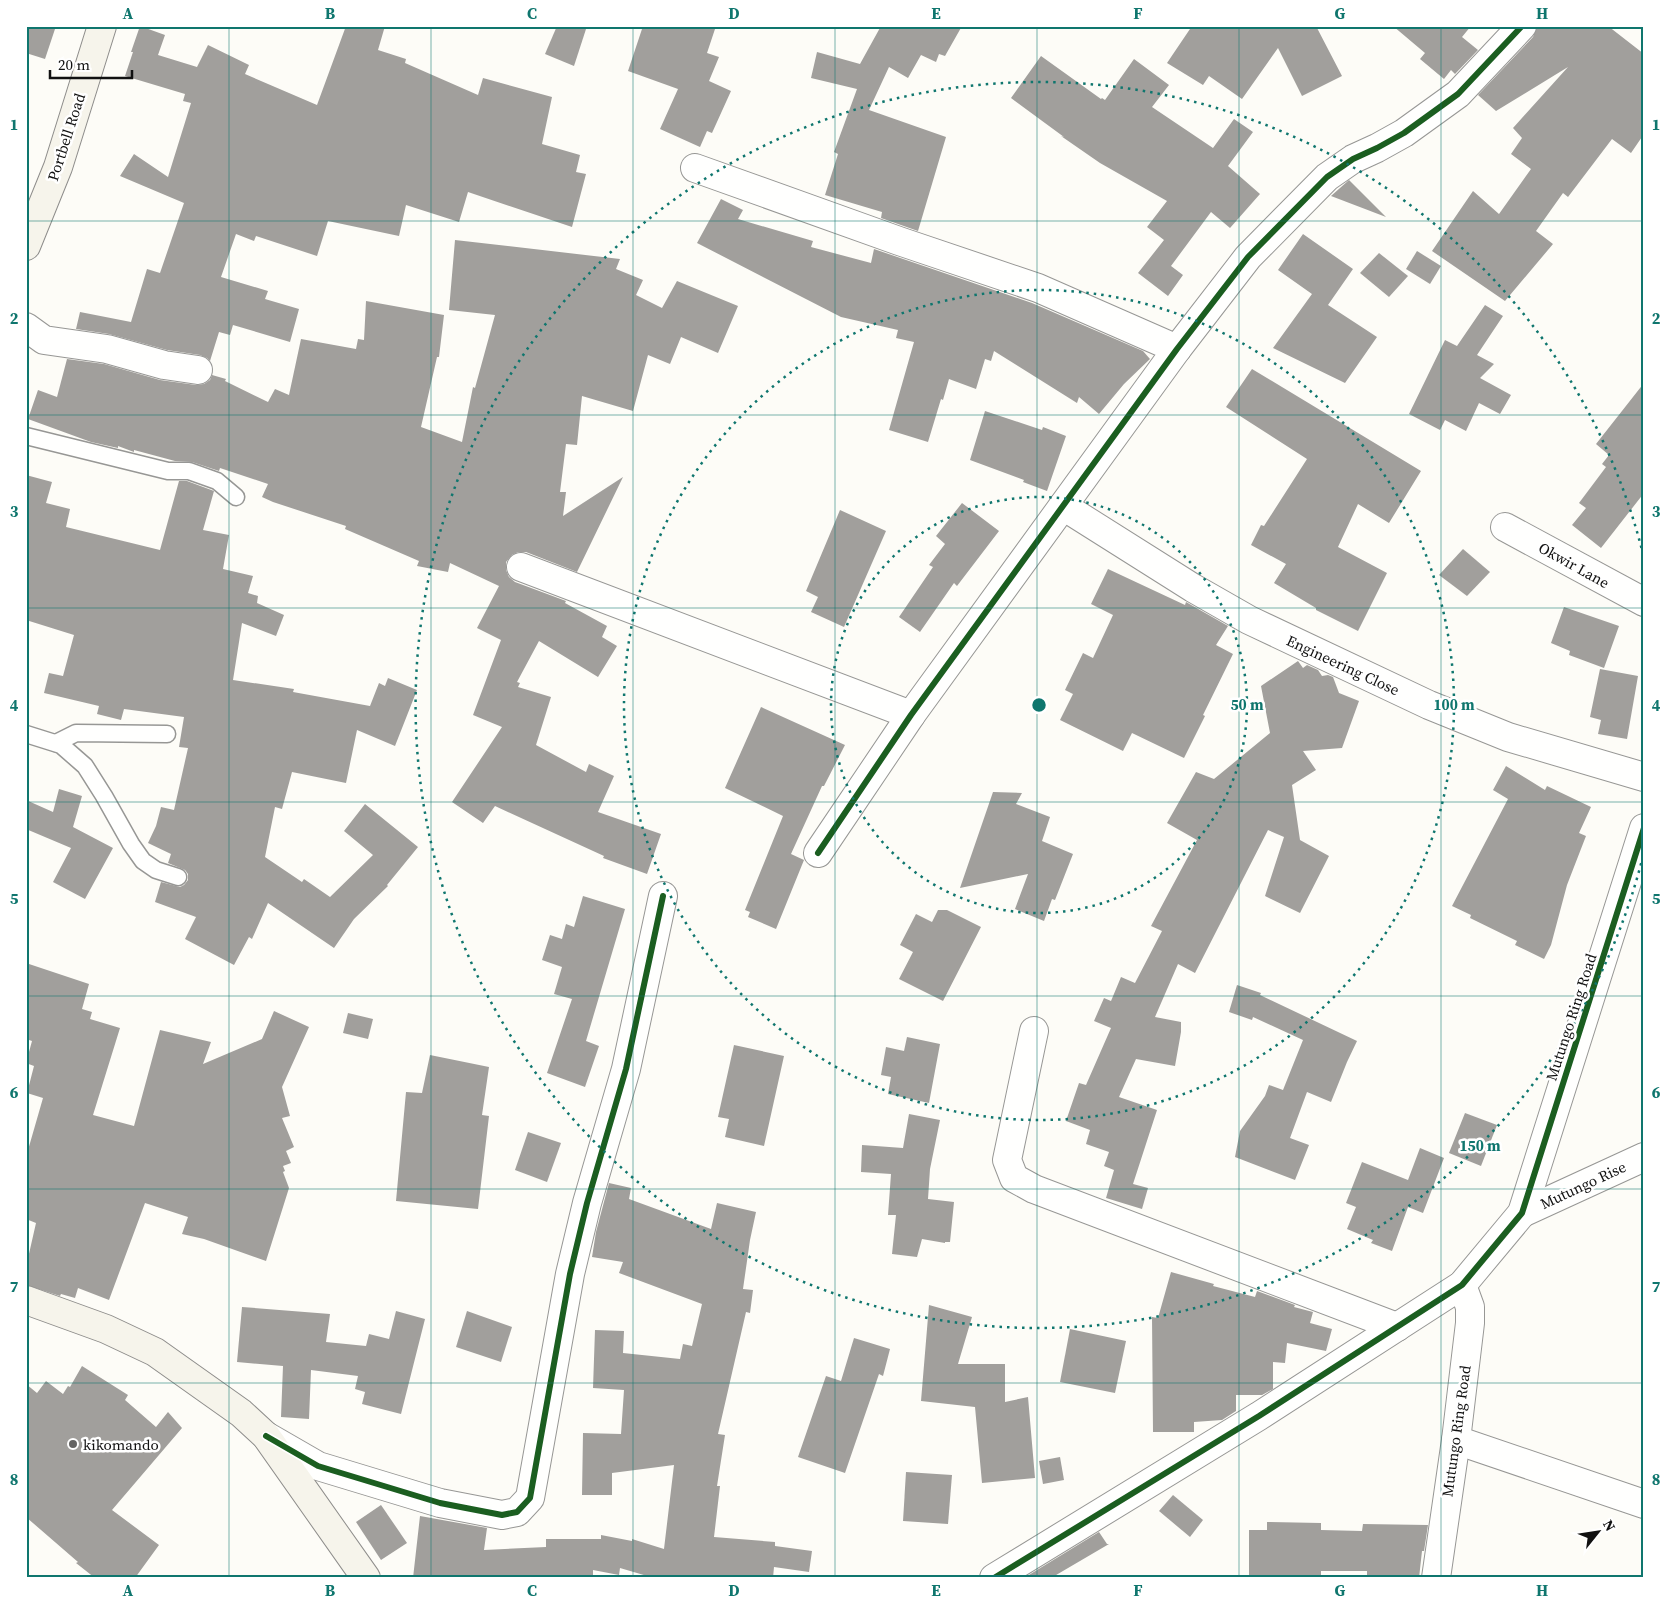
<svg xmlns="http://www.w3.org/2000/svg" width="1670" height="1604" font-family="'Source Serif 4',serif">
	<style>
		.building { fill: #a19f9c }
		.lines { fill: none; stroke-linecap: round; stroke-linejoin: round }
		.lane-casing { stroke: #979795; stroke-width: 19 }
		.street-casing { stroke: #979795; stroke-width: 30 }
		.secondary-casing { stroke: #8e8d8b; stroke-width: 30 }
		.lane { stroke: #fffffe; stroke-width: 16 }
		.street { stroke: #fffffe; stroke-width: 28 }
		.secondary { stroke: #f6f4eb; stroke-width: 28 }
		.cycleway-casing { stroke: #fff; stroke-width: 9 }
		.cycleway { stroke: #1b5e20; stroke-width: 6 }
		.grid { fill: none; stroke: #0f766e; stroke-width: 1; stroke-opacity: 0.55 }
		.ring { fill: none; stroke: #0f766e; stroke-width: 2.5; stroke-dasharray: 2.5 5 }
		.poi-dot { fill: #646362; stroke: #fff; stroke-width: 2 }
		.labels { text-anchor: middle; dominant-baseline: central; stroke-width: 5; stroke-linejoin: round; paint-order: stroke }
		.street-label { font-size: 15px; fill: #111; stroke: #fff }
		.poi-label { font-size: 15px; fill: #111; stroke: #fff; text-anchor: start }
		.centre { fill: #0f766e; stroke: #fff; stroke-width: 2.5 }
		.ring-label { font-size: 15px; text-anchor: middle; font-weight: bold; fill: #0f766e; stroke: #fff; stroke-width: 5; stroke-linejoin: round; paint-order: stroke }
		.neatline { fill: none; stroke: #0f766e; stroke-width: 2 }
		.grid-label { font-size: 16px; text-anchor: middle; font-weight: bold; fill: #0f766e }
	</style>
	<rect width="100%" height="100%" fill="#fdfcf7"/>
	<g class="building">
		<path d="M26,26H56L45,59L26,53Z"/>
		<path d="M140,26L165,35L158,55L197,67L208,45L249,65L245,74L317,105L346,26H385L378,50L406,59L405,63L478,95L483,78L552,97L542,144L580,155L576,172L586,174L572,227L468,192L459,222L406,205L399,236L328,221L317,256L256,236L254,241L236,234L221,277L268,291L265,299L299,309L290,342L233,325L230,335L219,332L210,361L207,358L200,355L167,350L109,334L76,329L80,312L131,322L147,269L160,273L184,203L120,176L134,154L168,177L191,103L183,101L185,94L125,76L133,52H131Z"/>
		<path d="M557,26H587L574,66L545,54Z"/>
		<path d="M643,26H716L707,53L719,57L709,81L731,91L712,133L707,131L700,147L660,129L678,89L628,71Z"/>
		<path d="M881,26H962L945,56L939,54L936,62L921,55L908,78L889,67L869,110L946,137L918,231L881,218L882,212L825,195L838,154L834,152L857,89L811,78L817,52L860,64Z"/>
		<path d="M1192,26H1316L1342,76L1302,96L1278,48L1242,99L1209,76L1203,85L1167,63Z"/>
		<path d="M1393,26H1471L1462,37L1478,50L1455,74L1451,70L1444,79L1420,59L1425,53Z"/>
		<path d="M1537,26H1608L1644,54V134L1631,153L1612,139L1568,197L1563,193L1536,231L1553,244L1505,301L1432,251L1473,191L1499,214L1531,169L1511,154L1522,138L1513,128L1568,67L1496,111L1478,95L1533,37Z"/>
		<path d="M1041,56L1101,99L1102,98L1105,100L1134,59L1169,85L1152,107L1213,148L1234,119L1253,132L1228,166L1260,194L1230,228L1211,212L1171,266L1183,275L1168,296L1138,273L1164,240L1147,227L1167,201L1100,163L1061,136L1064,137L1011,98Z"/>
		<path d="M1349,180L1386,217L1331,196Z"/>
		<path d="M721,199L743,210L738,219L813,241L811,247L871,263L874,249L1032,303L1143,351L1150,359L1124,384L1099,414L1079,397L1077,403L994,351L991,361L985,359L976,389L949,379L943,400L941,399L928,442L889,430L914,342L896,338L898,330L841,317L697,243Z"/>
		<path d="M1303,234L1353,269L1328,305L1377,337L1345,383L1273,348L1312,294L1278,270Z"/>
		<path d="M455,240L620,259L616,269L643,280L636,295L662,308L677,281L738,306L718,353L681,337L670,364L648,355L633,411L582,396L577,445L566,444L560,492H566L563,516L623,477L577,572L526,552H518L512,555L506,562V570L509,577L515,582L566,601L565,603L607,626L602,637L617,646L598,677L539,641L517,682L520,683L518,687L551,697L536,745L586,772L589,764L614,776L598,812L661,834L647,874L603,858L604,856L495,806L483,823L452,802L502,727L473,715L501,640L477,628L499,586L450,563L448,572L417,566L419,561L345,529L346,526L273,502L262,497L268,484L220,468L219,471L192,462L175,461L134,450V452L118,446V448L91,442L28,419L38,390L57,397L67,359L104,364L160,380L196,385L204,384L210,380L212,375L226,379L225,381L268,402L275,389L289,395L301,339L356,349L358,339L364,340L366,301L444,315L439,357H437L421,427L462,442L473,387L475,388L495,315L449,310Z"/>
		<path d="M1417,251L1441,266L1430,284L1406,269Z"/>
		<path d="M1379,253L1408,276L1389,297L1360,273Z"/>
		<path d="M1485,305L1503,316L1477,355L1494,364L1480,378L1511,395L1500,414L1479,403L1466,431L1445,420L1440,430L1409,414L1445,340L1457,346Z"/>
		<path d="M1252,369L1421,471L1389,523L1358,504L1338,547L1387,573L1358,631L1316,610V608L1274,583L1286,564L1251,545L1261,525L1264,526L1307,459L1226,407Z"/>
		<path d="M1644,383V493L1601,548L1572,525L1586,508L1579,503L1606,467L1602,464L1609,455L1596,444Z"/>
		<path d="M985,411L1042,430L1043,427L1066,436L1047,491L1023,482L1024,480L970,460Z"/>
		<path d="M26,475L52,482L46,503L70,509L66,527L160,550L179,481H187L214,491L203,530L229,535L223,569L253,576L248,593L258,596L257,603L284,615L276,636L242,623L233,680L294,689L293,692L370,706L379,683L385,686L388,678L417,690L395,746L357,730L346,783L292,772L282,809L275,807L265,857L302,882L304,879L330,897L373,855L344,831L365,804L418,847L387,885L388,886L354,919L334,948L268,903L252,939L249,937L234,965L185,939L196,917L155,902L161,882L180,887L184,885L188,880V874L185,870L168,863L171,854L148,843L156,826L161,807L174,810L188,748L179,747L184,717L124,709L121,720L97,714L99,706L44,693L49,673L63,676L74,635L26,620Z"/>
		<path d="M962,503L999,531L957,586L954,583L920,632L899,617L933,567L929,565L945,544L936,536Z"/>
		<path d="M840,510L886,531L844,627L811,612L818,597L806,591Z"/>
		<path d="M1463,549L1490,572L1467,596L1439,575Z"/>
		<path d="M1108,569L1185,605L1186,602L1228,626L1216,645L1233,654L1203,715L1205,716L1184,758L1132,733L1123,751L1060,720L1073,694L1065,690L1083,653L1093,658L1113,615L1091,604Z"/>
		<path d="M1564,607L1619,626L1604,668L1569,655L1570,651L1551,643Z"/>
		<path d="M1298,661L1303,668L1307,665L1318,670L1322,676L1328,675L1333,677L1339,693L1359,701L1342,748L1303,751L1316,770L1292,785L1300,840L1329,856L1300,913L1265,896L1284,837L1268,830L1195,973L1178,964L1155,1017L1181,1022V1032L1175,1066L1136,1059L1119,1097L1157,1110L1133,1184L1148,1188L1142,1209L1106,1198L1114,1170L1104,1166L1109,1152L1086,1144L1090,1130L1066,1121L1079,1083L1086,1085L1111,1028L1094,1021L1104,998L1111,1001L1121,977L1135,983L1162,931L1151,926L1197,840L1167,823L1196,772L1214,779L1270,733L1261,686Z"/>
		<path d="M1600,669L1638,676L1627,739L1598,734L1601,720L1590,717Z"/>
		<path d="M761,707L845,745L824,786H822L791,854L804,860L776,929L748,917L750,912L745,910L783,816L725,788Z"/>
		<path d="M1506,766L1545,790L1547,786L1591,807L1579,833L1586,836L1567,885L1551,945L1544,959L1515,945L1517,941L1470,918L1471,915L1452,906L1508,799L1493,790Z"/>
		<path d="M59,789L82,796L73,827L113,848L85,899L53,882L71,848L26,829V800L53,812Z"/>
		<path d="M993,792L1022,793L1016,804L1050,817L1042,841L1073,854L1055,900L1052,899L1044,921L1015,909L1028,874L960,888Z"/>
		<path d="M583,896L625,909L586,1041L599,1046L585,1087L547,1073L572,999L554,994L562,967L542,960L550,935L562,939L566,924L574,927Z"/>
		<path d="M938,910H947L981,927L943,1001L899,979L913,952L900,945L916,914L932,922Z"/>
		<path d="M26,963L89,984L82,1009L92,1012L90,1019L120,1028L93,1115L134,1126L160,1030L211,1042L203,1064L262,1039L274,1011L309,1027L282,1087L290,1116L282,1118L294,1147L286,1151L291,1163L283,1166L285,1171L283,1172L289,1188L266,1261L204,1239L182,1234L188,1217L145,1203L109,1300L78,1288L75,1298L61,1294L60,1296L26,1285V1267L36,1223L26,1219V1157L43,1098L27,1093L34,1066L26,1063L32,1041L26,1039Z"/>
		<path d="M1237,985L1261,993L1260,995L1357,1041L1347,1062L1331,1102L1307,1092L1290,1138L1309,1145L1295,1180L1235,1157L1240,1131L1265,1096L1269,1085L1283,1090L1303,1040L1253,1017L1252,1020L1229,1012Z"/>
		<path d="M348,1013L373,1019L368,1039L343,1033Z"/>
		<path d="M907,1037L940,1044L929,1103L888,1094L891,1077L881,1075L886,1047L904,1051Z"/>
		<path d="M734,1045L784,1056L764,1146L725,1137L729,1119L718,1117Z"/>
		<path d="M430,1055L489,1067L482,1115L489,1116L478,1209L396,1201L406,1092L422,1093Z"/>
		<path d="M1465,1113L1497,1125L1481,1166L1449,1153Z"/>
		<path d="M909,1114L940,1120L930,1169L928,1199L954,1202L950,1242H945V1243L922,1239L917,1257L892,1254L896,1215H888L891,1174L861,1172L862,1145L903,1148Z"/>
		<path d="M528,1132L561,1143L547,1182L515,1170Z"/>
		<path d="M1420,1148L1444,1158L1423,1213L1408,1207L1392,1251L1371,1243L1373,1240L1347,1229L1356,1207L1346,1203L1362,1162L1408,1180Z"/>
		<path d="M609,1183L631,1188L629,1199L711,1229L717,1203L756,1212L750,1240L743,1289L753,1290L750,1313L746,1312L718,1434L725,1435L717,1486H720L714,1537L775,1542V1546L812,1551L809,1572L774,1567L773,1578H654L620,1568L619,1575L593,1570V1578H413L420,1516L487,1528L484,1550L546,1547V1539H601V1535L632,1541V1539L664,1549L674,1465L612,1473V1495H582L583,1433L621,1434L624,1390L593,1388L595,1330L624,1331L623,1353L680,1359L683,1344L692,1346L702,1304L619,1273L623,1262L592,1257L596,1232Z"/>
		<path d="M1171,1272L1214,1284L1213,1286L1255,1297L1257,1291L1295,1305L1294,1307L1313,1312L1310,1323L1332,1329L1326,1351L1287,1343L1285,1363L1273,1362V1389L1262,1395H1236V1411L1222,1420L1194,1422V1432H1153L1152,1317L1158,1318Z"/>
		<path d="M929,1305L972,1317L958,1364H1005V1402L1028,1397L1035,1478L982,1483L975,1407L921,1401Z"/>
		<path d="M242,1307L330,1314L326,1342L366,1346L369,1334L389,1339L396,1311L425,1319L401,1414L362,1404L365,1392L355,1389L358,1376L311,1370L309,1419L281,1417L283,1366L237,1362Z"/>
		<path d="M467,1311L512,1327L501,1362L456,1347Z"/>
		<path d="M1070,1329L1126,1341L1115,1393L1060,1382Z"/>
		<path d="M854,1338L890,1349L883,1376L879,1374L845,1473L798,1457L826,1376L841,1381Z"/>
		<path d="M82,1366L128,1395L125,1400L156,1427L168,1412L182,1428L112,1510L159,1545L135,1578H95L76,1563L78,1562L26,1517V1384L37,1393L46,1381L63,1394L68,1386L70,1387Z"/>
		<path d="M1060,1457L1064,1480L1043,1484L1039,1461Z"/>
		<path d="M906,1472L952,1475L948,1524L903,1521Z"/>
		<path d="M1173,1495L1203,1520L1190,1537L1159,1511Z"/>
		<path d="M381,1505L407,1543L381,1560L356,1522Z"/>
		<path d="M1267,1522L1321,1523V1530L1362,1531L1363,1524L1428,1525L1424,1551H1422L1419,1578H1367V1571H1321V1578H1249V1530H1267Z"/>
		<path d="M1099,1532L1107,1544H1109L1051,1578H1024Z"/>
	</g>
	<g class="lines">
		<defs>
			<g id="lane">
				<path d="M26,436L168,471H189L217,481L236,497"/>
				<path d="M26,734L61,745L85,766L104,796L131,844L143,861L156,870L178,877"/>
				<path d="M56,743L76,733L167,734"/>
			</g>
			<g id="street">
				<path d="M695,168L899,241L1038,288L1177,349"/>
				<path d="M26,327L44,340L107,349L164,365L198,370"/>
				<path d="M1063,506L1193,588L1249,620L1429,705L1508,737L1644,777"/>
				<path d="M1505,527L1644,602"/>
				<path d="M521,567L911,715"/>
				<path d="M818,853L911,715L1177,349L1248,257L1327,177L1353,159L1377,148L1404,133L1458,94L1522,26"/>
				<path d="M1034,1031L1007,1160L1014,1178L1034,1189L1397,1327"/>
				<path d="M1522,1213L1644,1157"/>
				<path d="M266,1436L318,1466L440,1503L502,1515L517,1512L530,1498L570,1274L587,1203L626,1069L663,896"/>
				<path d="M1456,1440L1644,1504"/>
				<path d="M994,1578L1259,1416L1462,1285L1522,1213L1644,828"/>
				<path d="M1436,1578L1456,1440L1470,1323V1307L1462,1285"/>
			</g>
			<g id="secondary">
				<path d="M26,246L58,167L102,26"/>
				<path d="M26,1300L106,1329L155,1352L241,1413L266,1436L366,1578"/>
			</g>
		</defs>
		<use href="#lane" class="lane-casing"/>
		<use href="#street" class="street-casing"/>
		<use href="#secondary" class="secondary-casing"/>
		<use href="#lane" class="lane"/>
		<use href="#street" class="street"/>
		<use href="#secondary" class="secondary"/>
		<defs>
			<g id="cycleway">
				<path d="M818,853L911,715L1177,349L1248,257L1327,177L1353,159L1377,148L1404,133L1458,94L1522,26"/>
				<path d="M266,1436L318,1466L440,1503L502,1515L517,1512L530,1498L570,1274L587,1203L626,1069L663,896"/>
				<path d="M994,1578L1259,1416L1462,1285L1522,1213L1644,828"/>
			</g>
		</defs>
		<use href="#cycleway" class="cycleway-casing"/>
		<use href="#cycleway" class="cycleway"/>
	</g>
	<path class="grid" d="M229,26V1578M431,26V1578M633,26V1578M835,26V1578M1037,26V1578M1239,26V1578M1441,26V1578M26,221H1644M26,415H1644M26,608H1644M26,802H1644M26,996H1644M26,1189H1644M26,1383H1644"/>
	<g class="ring">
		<circle cx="1039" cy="705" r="208"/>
		<circle cx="1039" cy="705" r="415"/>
		<path d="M1643 856A623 623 0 1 1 1643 554"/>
	</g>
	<circle class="poi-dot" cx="73" cy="1444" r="5"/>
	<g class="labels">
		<g class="street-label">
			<text transform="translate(66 137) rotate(-72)">Portbell Road</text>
			<text transform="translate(1574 565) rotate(29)">Okwir Lane</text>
			<text transform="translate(1343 665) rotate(25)">Engineering Close</text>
			<text transform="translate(1571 1017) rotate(-72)">Mutungo Ring Road</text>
			<text transform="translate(1583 1185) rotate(-25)">Mutungo Rise</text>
			<text transform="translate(1456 1431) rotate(-82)">Mutungo Ring Road</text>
		</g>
		<g class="poi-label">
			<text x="83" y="1444">kikomando</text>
		</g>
	</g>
	<circle cx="1039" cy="705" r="8" class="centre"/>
	<g class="ring-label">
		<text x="1247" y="710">50 m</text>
		<text x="1454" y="710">100 m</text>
		<text x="1480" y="1151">150 m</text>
	</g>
	<rect width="1670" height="1604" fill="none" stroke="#ffffff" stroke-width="55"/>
	<g transform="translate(1598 1532) rotate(60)" stroke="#ffffff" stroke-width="4" paint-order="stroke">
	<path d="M0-4L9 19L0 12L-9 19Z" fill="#111111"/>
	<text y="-8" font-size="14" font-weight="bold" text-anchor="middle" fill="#111111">N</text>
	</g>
	<path d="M50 70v8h82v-8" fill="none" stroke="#111111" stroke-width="2.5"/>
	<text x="58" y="70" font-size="15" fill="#111111" stroke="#ffffff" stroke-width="4" paint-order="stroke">20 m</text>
	<rect x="28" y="28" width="1614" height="1548" class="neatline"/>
	<g class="grid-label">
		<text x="128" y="19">A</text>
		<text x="330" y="19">B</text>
		<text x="532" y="19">C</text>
		<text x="734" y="19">D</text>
		<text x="936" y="19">E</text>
		<text x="1138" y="19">F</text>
		<text x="1340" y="19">G</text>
		<text x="1542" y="19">H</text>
		<text x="14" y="130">1</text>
		<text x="1656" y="130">1</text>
		<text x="14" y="324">2</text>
		<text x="1656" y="324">2</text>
		<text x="14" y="517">3</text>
		<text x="1656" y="517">3</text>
		<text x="14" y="711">4</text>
		<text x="1656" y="711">4</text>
		<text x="14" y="904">5</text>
		<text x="1656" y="904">5</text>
		<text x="14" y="1098">6</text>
		<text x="1656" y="1098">6</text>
		<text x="14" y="1292">7</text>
		<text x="1656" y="1292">7</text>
		<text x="14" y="1485">8</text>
		<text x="1656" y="1485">8</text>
		<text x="128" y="1596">A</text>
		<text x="330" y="1596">B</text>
		<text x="532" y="1596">C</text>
		<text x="734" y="1596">D</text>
		<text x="936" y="1596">E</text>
		<text x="1138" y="1596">F</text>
		<text x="1340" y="1596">G</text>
		<text x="1542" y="1596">H</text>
	</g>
</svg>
